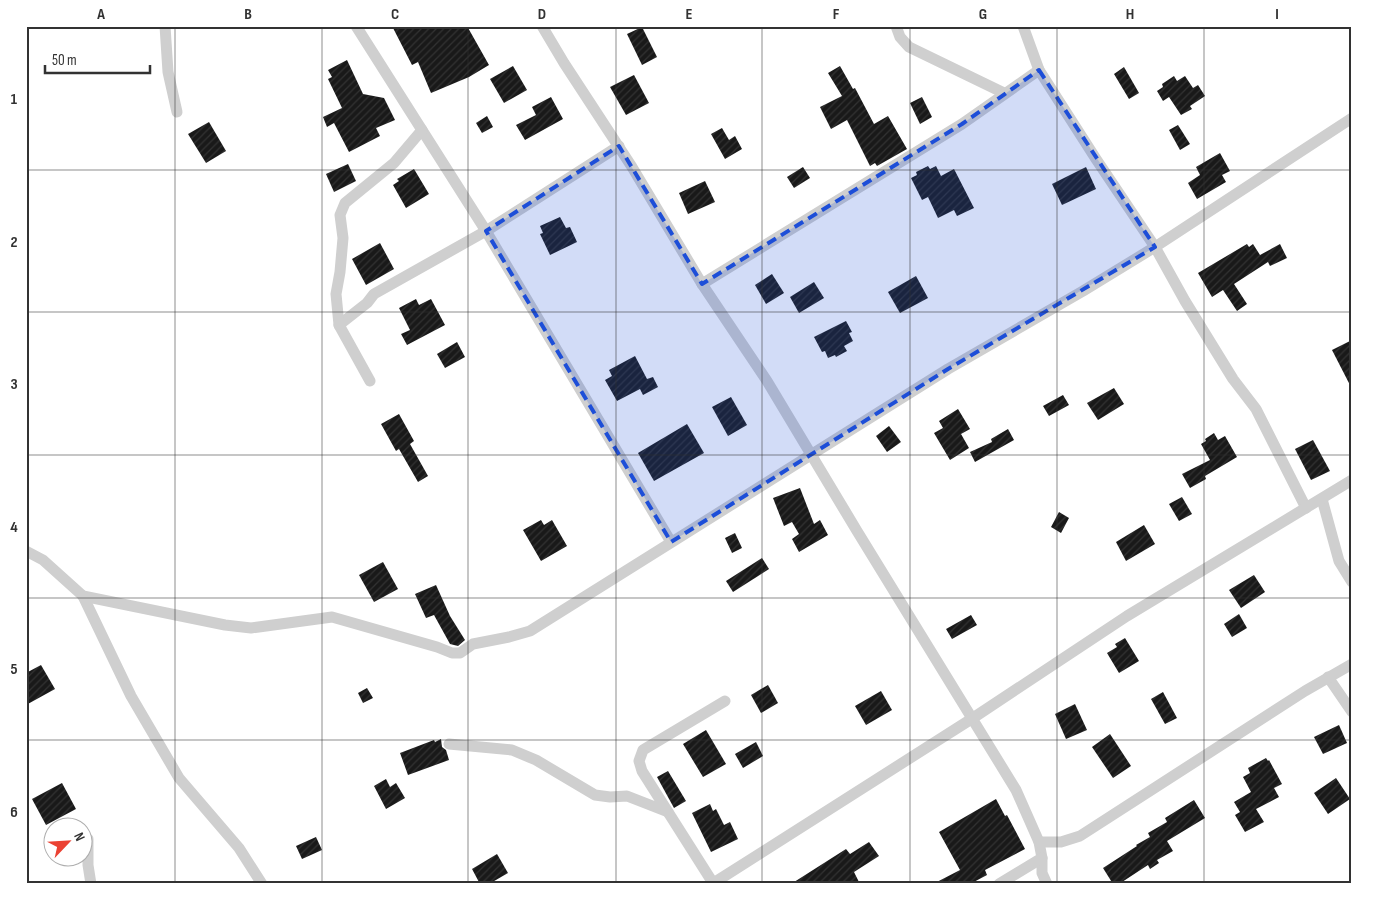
<svg xmlns="http://www.w3.org/2000/svg" width="1378" height="910" font-family="'Sofia Sans Condensed',sans-serif">
	<style>
		.building { fill: url(#building-hatch) }
		.lines { fill: none; stroke-linecap: round; stroke-linejoin: round }
		.minor { stroke: #cfcfcf; stroke-width: 11 }
		.marked { fill: #1d4ed8; fill-opacity: 0.2; stroke: #1d4ed8; stroke-width: 4; stroke-dasharray: 10 6; stroke-linejoin: round }
		.grid { fill: none; stroke: #323232; stroke-width: 1; stroke-opacity: 0.55 }
		.neatline { fill: none; stroke: #323232; stroke-width: 2 }
		.grid-label { font-size: 16px; text-anchor: middle; font-weight: bold; fill: #323232 }
	</style>
	<defs>
		<pattern id="building-hatch" width="6" height="6" patternUnits="userSpaceOnUse" patternTransform="scale(1.25)"><rect width="6" height="6" fill="#191919"/><path d="M-1 1l2-2M0 6l6-6M5 7l2-2" fill="none" stroke="#323232"/></pattern>
	</defs>
	<rect width="100%" height="100%" fill="#fff"/>
	<g class="building">
		<path d="M392,26H467L489,65L469,77L431,93L418,62L412,65Z"/>
		<path d="M642,27L657,57L642,65L627,34Z"/>
		<path d="M347,60L363,94L384,98L395,120L376,128L380,136L349,152L334,123L327,127L323,117L342,108L328,79L332,77L328,70Z"/>
		<path d="M513,66L527,90L504,103L490,79Z"/>
		<path d="M840,66L853,89L855,88L874,124L888,116L907,149L877,166L875,163L870,166L847,120L831,129L820,107L842,96L828,73Z"/>
		<path d="M1124,67L1139,93L1129,99L1114,74Z"/>
		<path d="M634,75L649,103L626,115L610,87Z"/>
		<path d="M1174,76L1177,81L1185,76L1193,88L1198,85L1205,96L1190,106L1192,109L1181,115L1169,97L1163,101L1157,91L1163,87L1162,84Z"/>
		<path d="M551,97L563,119L525,140L516,125L536,115L532,107Z"/>
		<path d="M922,97L932,117L920,124L910,103Z"/>
		<path d="M487,116L493,127L482,133L476,123Z"/>
		<path d="M209,122L226,151L206,163L188,134Z"/>
		<path d="M1178,125L1190,144L1180,150L1169,130Z"/>
		<path d="M722,128L729,140L735,136L742,149L725,159L711,134Z"/>
		<path d="M1220,153L1230,171L1222,175L1226,182L1197,199L1188,183L1200,175L1196,167Z"/>
		<path d="M348,164L356,181L334,192L326,174Z"/>
		<path d="M928,166L930,169L936,166L941,176L954,169L974,208L957,216L954,210L938,218L928,197L922,200L911,178L917,175L916,172Z"/>
		<path d="M803,167L810,178L794,188L787,177Z"/>
		<path d="M1086,167L1096,189L1062,205L1052,184Z"/>
		<path d="M414,169L429,194L406,208L393,185L399,181L397,179Z"/>
		<path d="M705,181L715,202L688,214L679,193Z"/>
		<path d="M560,217L566,228L570,227L577,242L550,255L540,234L543,233L540,226Z"/>
		<path d="M380,243L394,269L366,285L352,259Z"/>
		<path d="M1247,244L1249,247L1253,244L1260,255L1280,244L1287,258L1270,266L1268,262L1234,284L1247,304L1237,311L1223,290L1212,297L1198,273Z"/>
		<path d="M772,274L784,293L766,304L755,285Z"/>
		<path d="M916,276L928,298L900,313L888,292Z"/>
		<path d="M814,282L824,298L799,313L790,297Z"/>
		<path d="M416,299L419,305L431,299L445,325L407,345L401,334L410,330L399,308Z"/>
		<path d="M846,321L852,332L849,333L853,341L844,346L847,351L836,357L835,355L828,358L825,351L822,352L814,337Z"/>
		<path d="M1352,340V389L1332,350Z"/>
		<path d="M457,342L465,357L445,368L437,354Z"/>
		<path d="M635,356L647,379L653,377L658,387L643,395L640,389L617,401L605,380L612,376L609,370Z"/>
		<path d="M1114,388L1124,404L1098,420L1087,403Z"/>
		<path d="M1063,395L1069,405L1049,416L1043,406Z"/>
		<path d="M731,397L747,425L728,436L712,407Z"/>
		<path d="M958,409L970,429L961,434L969,448L950,460L934,433L943,428L939,421Z"/>
		<path d="M399,414L414,441L410,444L428,476L418,482L399,449L396,451L381,424Z"/>
		<path d="M687,424L704,453L654,481L638,453Z"/>
		<path d="M889,426L901,442L887,452L876,436Z"/>
		<path d="M1008,429L1014,440L975,462L970,452L992,442L991,439Z"/>
		<path d="M1214,433L1218,440L1225,436L1237,457L1205,476L1206,479L1190,488L1182,474L1210,460L1201,444L1206,441L1205,439Z"/>
		<path d="M1313,440L1330,471L1311,480L1295,449Z"/>
		<path d="M800,488L814,524L820,520L828,535L799,552L792,539L799,534L792,522L784,526L773,498Z"/>
		<path d="M1182,497L1192,514L1179,521L1169,504Z"/>
		<path d="M1059,512L1069,518L1061,533L1051,527Z"/>
		<path d="M541,520L544,525L552,520L567,546L541,561L523,530Z"/>
		<path d="M1144,525L1155,544L1126,561L1116,542Z"/>
		<path d="M735,533L742,548L732,553L725,538Z"/>
		<path d="M762,558L769,569L733,592L726,581Z"/>
		<path d="M383,562L398,589L374,602L359,575Z"/>
		<path d="M1254,575L1265,592L1241,608L1229,590Z"/>
		<path d="M436,585L450,616L465,640L458,646L450,644L434,615L426,618L415,594Z"/>
		<path d="M1239,614L1247,628L1232,637L1224,624Z"/>
		<path d="M971,615L977,625L952,639L946,629Z"/>
		<path d="M1125,638L1139,661L1119,673L1107,653L1117,647L1115,644Z"/>
		<path d="M41,665L55,689L26,705V673Z"/>
		<path d="M768,685L778,703L761,713L751,695Z"/>
		<path d="M367,688L373,698L363,703L358,693Z"/>
		<path d="M881,691L892,710L866,725L855,706Z"/>
		<path d="M1163,692L1177,718L1165,724L1151,699Z"/>
		<path d="M1075,704L1087,730L1066,739L1055,714Z"/>
		<path d="M1339,725L1347,743L1323,754L1314,737Z"/>
		<path d="M706,730L726,764L703,777L683,744Z"/>
		<path d="M1110,734L1131,766L1113,778L1092,747Z"/>
		<path d="M441,739L442,747L446,750L449,760L408,775L400,753L434,740L435,742Z"/>
		<path d="M756,742L763,756L743,768L735,754Z"/>
		<path d="M1266,758L1268,761L1269,760L1282,784L1274,788L1279,797L1256,809L1264,822L1245,832L1235,815L1240,812L1234,802L1251,792L1243,777L1250,773L1248,768Z"/>
		<path d="M668,771L686,801L674,808L657,777Z"/>
		<path d="M1336,778L1350,799L1328,814L1314,793Z"/>
		<path d="M386,779L390,787L396,783L405,798L386,809L374,786Z"/>
		<path d="M62,783L76,809L46,825L32,799Z"/>
		<path d="M996,799L1005,816L1007,815L1025,849L985,870L987,875L970,884H933L960,870L939,832Z"/>
		<path d="M1194,800L1205,818L1167,841L1173,851L1157,860L1159,863L1150,869L1148,865L1119,884H1113L1103,868L1137,846L1136,845L1150,837L1148,833L1167,822L1165,818Z"/>
		<path d="M710,804L713,811L716,809L724,825L730,822L738,839L711,852L692,813Z"/>
		<path d="M316,837L322,850L302,859L296,846Z"/>
		<path d="M869,842L879,856L854,872L860,884H791L846,849L850,854Z"/>
		<path d="M497,854L508,873L489,884H480L472,869Z"/>
	</g>
	<g class="lines">
		<g class="minor">
			<path d="M165,26L168,72L177,112"/>
			<path d="M356,26L486,231L671,542"/>
			<path d="M542,26L564,63L632,167L702,284L767,381L857,531L1016,790L1039,842L1042,858V873L1047,884"/>
			<path d="M896,26L900,37L909,47L1004,93"/>
			<path d="M1023,26L1039,70"/>
			<path d="M702,284L962,124L1039,70L1096,159L1155,247L1185,301L1233,379L1256,409L1306,508"/>
			<path d="M339,325L367,303L374,294L486,231L619,146"/>
			<path d="M370,381L339,325L336,294L340,272L343,238L340,215L345,203L394,163L422,130"/>
			<path d="M1322,499L1339,561L1352,582"/>
			<path d="M26,551L43,560L83,596L225,625L251,628L332,617L437,647L452,653H460L473,644L509,637L530,631L948,369L1083,291L1155,247L1352,118"/>
			<path d="M83,596L131,696L179,778L239,848L262,884"/>
			<path d="M1328,677L1352,712"/>
			<path d="M449,744L512,750L536,760L595,795L610,797L627,796L668,812"/>
			<path d="M88,839V865L91,884"/>
			<path d="M1039,842H1061L1080,836L1305,691L1352,664"/>
			<path d="M713,883L642,771L639,761L643,750L725,701"/>
			<path d="M712,884L973,718L1127,616L1352,480"/>
			<path d="M999,884L1042,858"/>
		</g>
	</g>
	<path class="marked" d="M1039,70L1155,247L948,369L671,542L486,231L619,146L702,284L962,124Z"/>
	<path class="grid" d="M175,26V884M322,26V884M468,26V884M616,26V884M762,26V884M910,26V884M1057,26V884M1204,26V884M26,170H1352M26,312H1352M26,455H1352M26,598H1352M26,740H1352"/>
	<rect width="1378" height="910" fill="none" stroke="#ffffff" stroke-width="55"/>
	<g transform="translate(68 842) rotate(65)"><circle r="24" fill="#ffffff" stroke="#adadad"/>
	<path d="M0-4L9 19L0 12L-9 19Z" fill="#eb4233"/>
	<text y="-8" font-size="14" font-weight="bold" text-anchor="middle" fill="#323232">N</text>
	</g>
	<path d="M45 65v8h105v-8" fill="none" stroke="#323232" stroke-width="2.5"/>
	<text x="52" y="65" font-size="15" fill="#323232" stroke="#ffffff" stroke-width="4" paint-order="stroke">50 m</text>
	<rect x="28" y="28" width="1322" height="854" class="neatline"/>
	<g class="grid-label">
		<text x="101" y="19">A</text>
		<text x="248" y="19">B</text>
		<text x="395" y="19">C</text>
		<text x="542" y="19">D</text>
		<text x="689" y="19">E</text>
		<text x="836" y="19">F</text>
		<text x="983" y="19">G</text>
		<text x="1130" y="19">H</text>
		<text x="1277" y="19">I</text>
		<text x="14" y="104">1</text>
		<text x="14" y="247">2</text>
		<text x="14" y="389">3</text>
		<text x="14" y="532">4</text>
		<text x="14" y="674">5</text>
		<text x="14" y="817">6</text>
	</g>
</svg>
